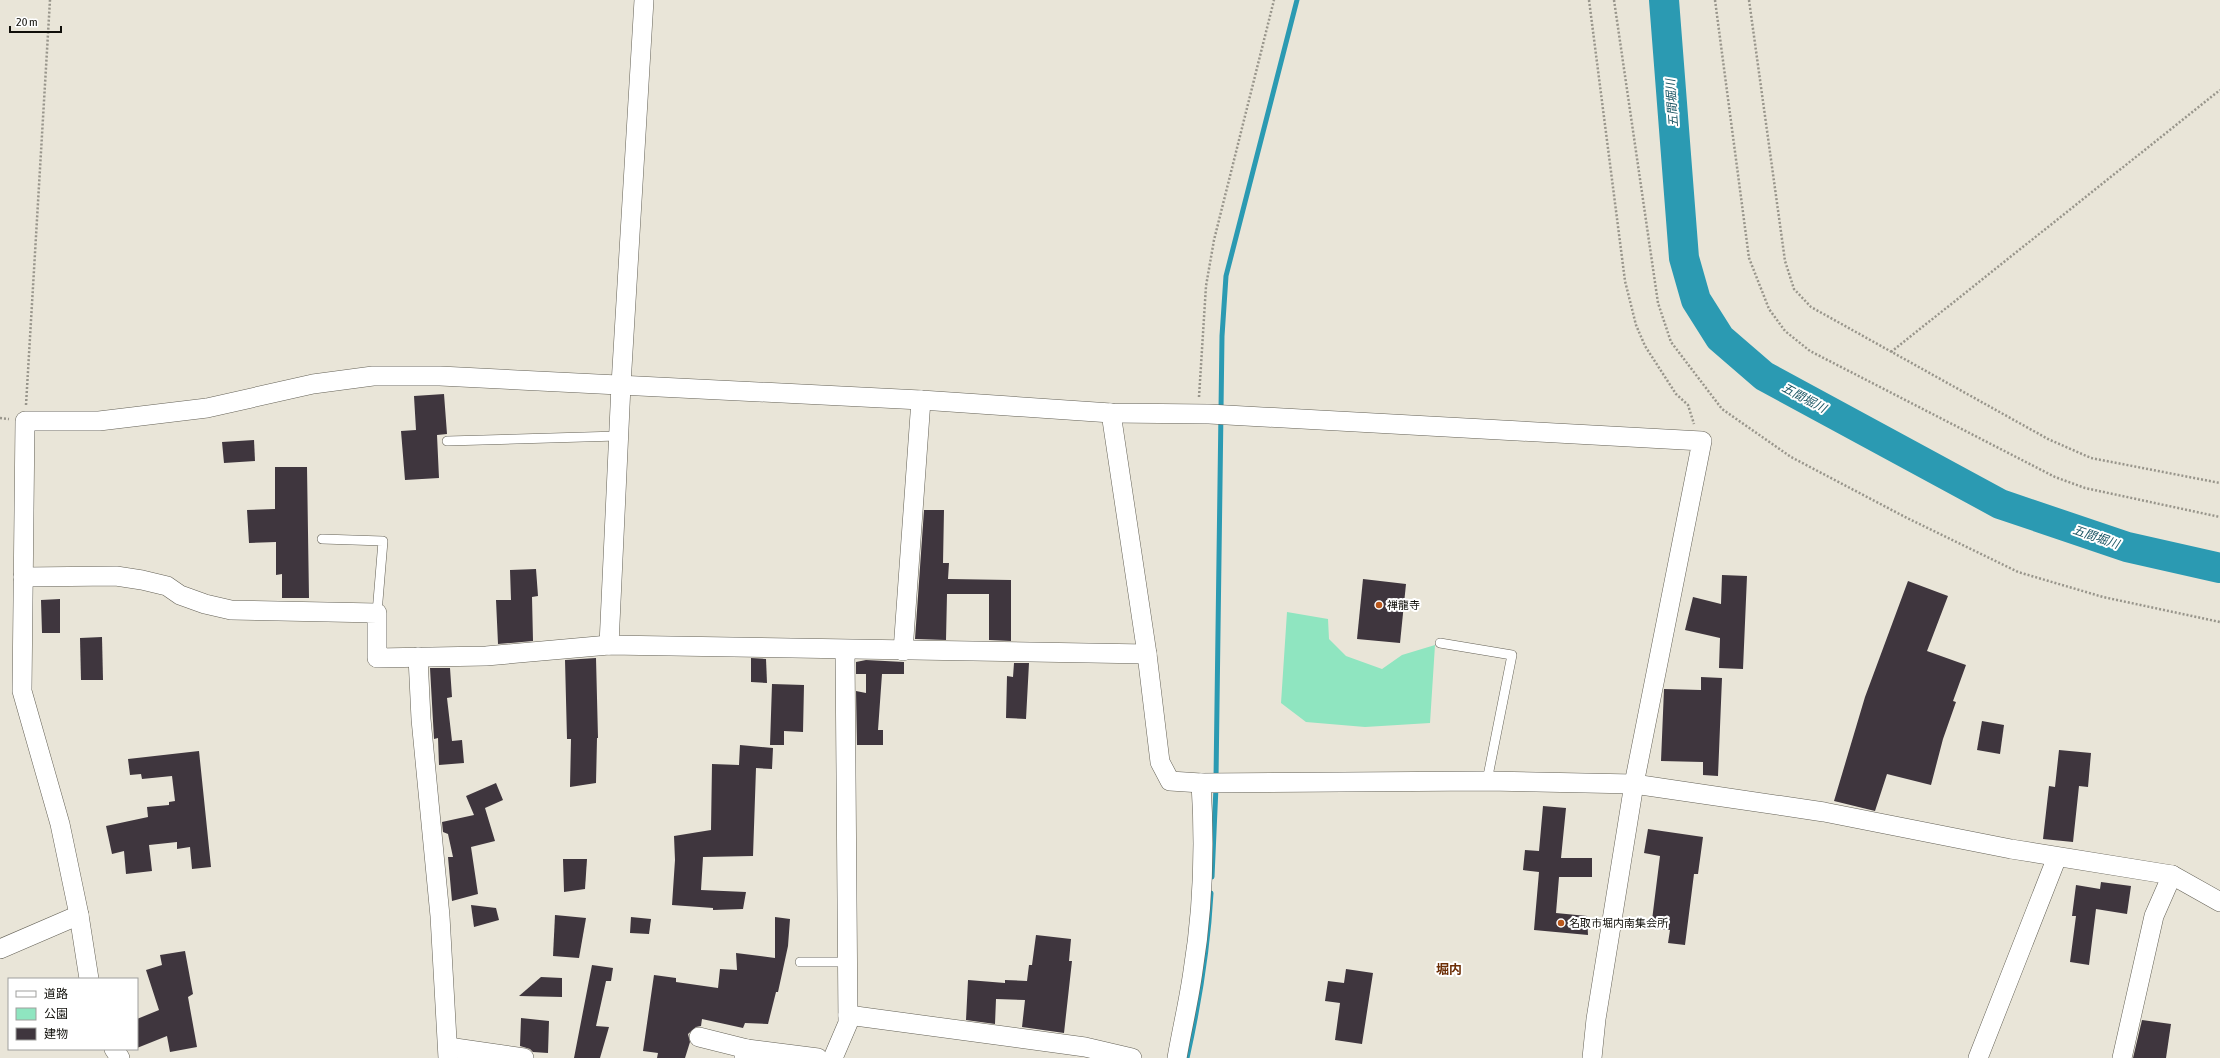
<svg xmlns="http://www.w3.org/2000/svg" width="2220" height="1058" font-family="'Asap Condensed','Noto Sans JP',sans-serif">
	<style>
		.green { fill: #8fe5c0 }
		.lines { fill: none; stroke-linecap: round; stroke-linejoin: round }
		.stream { stroke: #2b9ab2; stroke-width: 5 }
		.river { stroke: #2b9ab2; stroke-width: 30 }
		.building { fill: #3f363e }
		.service-casing { stroke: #646156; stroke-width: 10 }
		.minor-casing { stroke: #646156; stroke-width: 20 }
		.path { stroke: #98958b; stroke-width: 2.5; stroke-dasharray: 2 2; stroke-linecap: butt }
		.service { stroke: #fff; stroke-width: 9 }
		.minor { stroke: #fff; stroke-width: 19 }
		.poi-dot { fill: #b9571b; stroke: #fff; stroke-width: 1.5 }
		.labels { text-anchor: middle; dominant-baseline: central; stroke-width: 4; stroke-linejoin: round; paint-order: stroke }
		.poi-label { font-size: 11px; fill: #100f0a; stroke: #fff; text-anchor: start }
		.water-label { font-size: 12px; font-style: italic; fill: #1b5563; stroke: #fff }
		.quarter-label { font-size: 13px; font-weight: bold; fill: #6c2e06; stroke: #fff }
	</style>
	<rect width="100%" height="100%" fill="#e9e5d8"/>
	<path class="green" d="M1287,612L1328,619L1329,639L1346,656L1382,669L1402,655L1435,645L1430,723L1365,727L1306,722L1281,703Z"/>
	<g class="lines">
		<g class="stream">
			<path d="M1216,779L1222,336L1226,276L1297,0"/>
			<path d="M1212,877L1216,787"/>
			<path d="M1187,1058C1199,1004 1208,949 1211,893"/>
		</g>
		<path class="river" d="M1664,0L1684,258L1696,300L1720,338L1764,376L2000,504L2127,547L2220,568"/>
	</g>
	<g class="building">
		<path d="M444,394L447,434L437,435L439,478L405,480L401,431L416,430L414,396Z"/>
		<path d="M254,440L255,461L224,463L222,442Z"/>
		<path d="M275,467H307L309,598H282V574L276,575V542L249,543L247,510L275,509Z"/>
		<path d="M924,510H944L943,563H949L948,579L1011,580V641L989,640V594H947L946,640L915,639Z"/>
		<path d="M536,569L538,596L532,597L533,641L498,644L496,600H511L510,570Z"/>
		<path d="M1722,575L1747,576L1743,669L1719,668L1720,638L1685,630L1693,597L1721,604Z"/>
		<path d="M1363,579L1406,584L1400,643L1357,639Z"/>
		<path d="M1908,581L1948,596L1927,651L1966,665L1953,701L1956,702L1943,739L1931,785L1887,774L1875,811L1834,801L1865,697Z"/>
		<path d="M60,599V633H42L41,600Z"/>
		<path d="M102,637L103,680H81L80,638Z"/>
		<path d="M596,658L598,738H597L596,783L570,787L571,739H567L565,660Z"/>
		<path d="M751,658L766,659L767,683L751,682Z"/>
		<path d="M866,660L904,662V674H882L878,730H883V745H857L856,691L866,693V674H856V662Z"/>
		<path d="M1014,663H1029L1026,719L1006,718L1007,676L1013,677Z"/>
		<path d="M430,668H450L452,697L447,698L452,741L462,740L464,763L439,765L438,738L434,739Z"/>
		<path d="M1701,677L1722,678L1718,776L1703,775V762L1661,761L1664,689L1701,690Z"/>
		<path d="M772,684L804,685L803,732L784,731V745H770Z"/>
		<path d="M1982,721L2004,725L2000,754L1977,750Z"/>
		<path d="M740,745L773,748L772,769L756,768L753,856L703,857L701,890L746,892L743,909L713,910V908L672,905L675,860L674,836L711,830L712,764L739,765Z"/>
		<path d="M2059,750L2091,753L2088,787L2079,786L2073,842L2043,839L2049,786L2055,787Z"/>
		<path d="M199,751L211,867L192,869L190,847L177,849V842L149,845L152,871L126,874L124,851L112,854L106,826L148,817L147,807L169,805V802L175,801L172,776L142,779L141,774L130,775L128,759Z"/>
		<path d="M496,783L503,800L485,808L495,841L471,847L478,894L452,901L448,857H453L448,834L443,832L442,822L474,815L466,796Z"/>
		<path d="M1543,806L1566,808L1561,858H1592V877H1559L1556,913L1587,916L1588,935L1534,930L1539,872L1523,870L1525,850L1539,851Z"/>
		<path d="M1648,829L1703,837L1698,874H1694L1685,945L1668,943L1670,930L1651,928L1660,856L1644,853Z"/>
		<path d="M563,859H587L585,889L564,892Z"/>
		<path d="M2101,882L2131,886L2127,914L2096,909L2089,965L2070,962L2076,916H2072L2076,885L2100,889Z"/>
		<path d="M471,905L496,908L499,920L474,927Z"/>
		<path d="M555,915L586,918L579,958L553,956Z"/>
		<path d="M631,917L651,919L649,934L630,933Z"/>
		<path d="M775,917L790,919L788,946L778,992H776L768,1024L745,1023L743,1028L702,1019L701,1026L696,1027L688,1034L690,1042L685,1058H657L658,1053L643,1051L654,975L676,978V982L718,988L720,969L737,970L736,953L775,958Z"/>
		<path d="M1036,935L1071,939L1069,961H1072L1064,1033L1022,1027L1025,1000L996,999L995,1024L966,1020L968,980L1005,983V980L1027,981L1029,965H1032Z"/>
		<path d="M185,951L193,994L188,997L197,1047L170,1052L167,1036L137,1048V1019L159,1010L146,970L162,965L160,955Z"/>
		<path d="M592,965L613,968L611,981H606L596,1026L609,1027L600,1058H574Z"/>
		<path d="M1346,969L1373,973L1362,1044L1335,1040L1340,1003L1325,1001L1328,981L1344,983Z"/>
		<path d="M541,977L562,978V997L519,996Z"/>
		<path d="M521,1018L549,1021L548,1053L533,1052L530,1049L520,1046Z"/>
		<path d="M2142,1020L2171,1024L2166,1058H2133Z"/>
	</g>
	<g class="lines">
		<defs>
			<g id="service">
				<path d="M447,441L618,436"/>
				<path d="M322,539L383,541L377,613"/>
				<path d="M1440,643L1512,655L1487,781"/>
				<path d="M800,962H848"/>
			</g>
			<g id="minor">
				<path d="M1111,413L1147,654L1160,762L1170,781L1201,783L1487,781L1634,784L1824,812L2011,849L2172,875L2220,902"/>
				<path d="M23,577L116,576L142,580L167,586L180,595L205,604L231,610L377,613V658L486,656L609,645L1147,654"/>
				<path d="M609,645L621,385L644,0"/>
				<path d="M903,651L921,400"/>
				<path d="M418,657L421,719L440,916L448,1058"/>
				<path d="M0,949L79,915"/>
				<path d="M89,979L79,915L60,824L22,691L25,421H99L207,408L313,384L373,376H440L921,400L1111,413L1209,414L1702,441L1634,784L1596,1019L1592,1058"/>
				<path d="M848,1015L1085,1047L1132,1058"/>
				<path d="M699,1037L747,1049L744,1058"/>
				<path d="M448,1047L524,1058"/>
				<path d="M114,1049L120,1058"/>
				<path d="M747,1049L818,1058"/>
				<path d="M833,1058L848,1023L845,650"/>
				<path d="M1177,1058C1182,1029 1189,1000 1193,971C1203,910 1205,845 1201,783"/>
				<path d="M1978,1058L2057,857"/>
				<path d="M2122,1058L2154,916L2172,875"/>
			</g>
		</defs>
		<use href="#service" class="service-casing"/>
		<use href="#minor" class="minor-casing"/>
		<g class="path">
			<path d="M1589,0L1625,281L1636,325L1645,346L1676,394L1688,405L1694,424"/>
			<path d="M1614,0L1658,303L1671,342L1722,409L1791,457L1907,518L2018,572L2103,597L2220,622"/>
			<path d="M1715,0L1749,258L1769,309L1785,331L1810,351L2055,477L2085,488L2220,517"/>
			<path d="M1749,0L1785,261L1794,289L1811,307L2048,439L2091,458L2220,483"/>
			<path d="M1891,352L2220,90"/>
			<path d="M1199,397L1206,286L1214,240L1274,0"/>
			<path d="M26,405L50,0"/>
			<path d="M0,418L9,419"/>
		</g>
		<use href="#service" class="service"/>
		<use href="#minor" class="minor"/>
	</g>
	<g class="poi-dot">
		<circle cx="1379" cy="605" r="4"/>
		<circle cx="1561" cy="923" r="4"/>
	</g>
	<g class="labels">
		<g class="poi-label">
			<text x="1387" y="605">禅龍寺</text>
			<text x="1569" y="923">名取市堀内南集会所</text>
		</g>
		<g class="water-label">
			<text transform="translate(1672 103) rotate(-94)">五間堀川</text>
			<text transform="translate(1804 398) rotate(28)">五間堀川</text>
			<text transform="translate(2096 537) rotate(19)">五間堀川</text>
		</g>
		<g class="quarter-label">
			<text x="1449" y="969">堀内</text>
		</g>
	</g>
	<rect x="8" y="978" width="130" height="72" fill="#ffffff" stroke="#9f9f9d"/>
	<rect x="16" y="991" width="20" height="6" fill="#ffffff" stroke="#9f9f9d"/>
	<text x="44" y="998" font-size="12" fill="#100f0a">道路</text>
	<rect x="16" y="1008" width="20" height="12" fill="#8fe5c0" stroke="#9f9f9d"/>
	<text x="44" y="1018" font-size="12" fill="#100f0a">公園</text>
	<rect x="16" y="1028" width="20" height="12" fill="#3f363e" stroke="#9f9f9d"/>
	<text x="44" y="1038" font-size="12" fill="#100f0a">建物</text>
	<path d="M10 26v6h51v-6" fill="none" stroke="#100f0a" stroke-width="2"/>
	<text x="16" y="26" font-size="12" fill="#100f0a" stroke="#ffffff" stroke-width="3" paint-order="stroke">20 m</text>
</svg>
